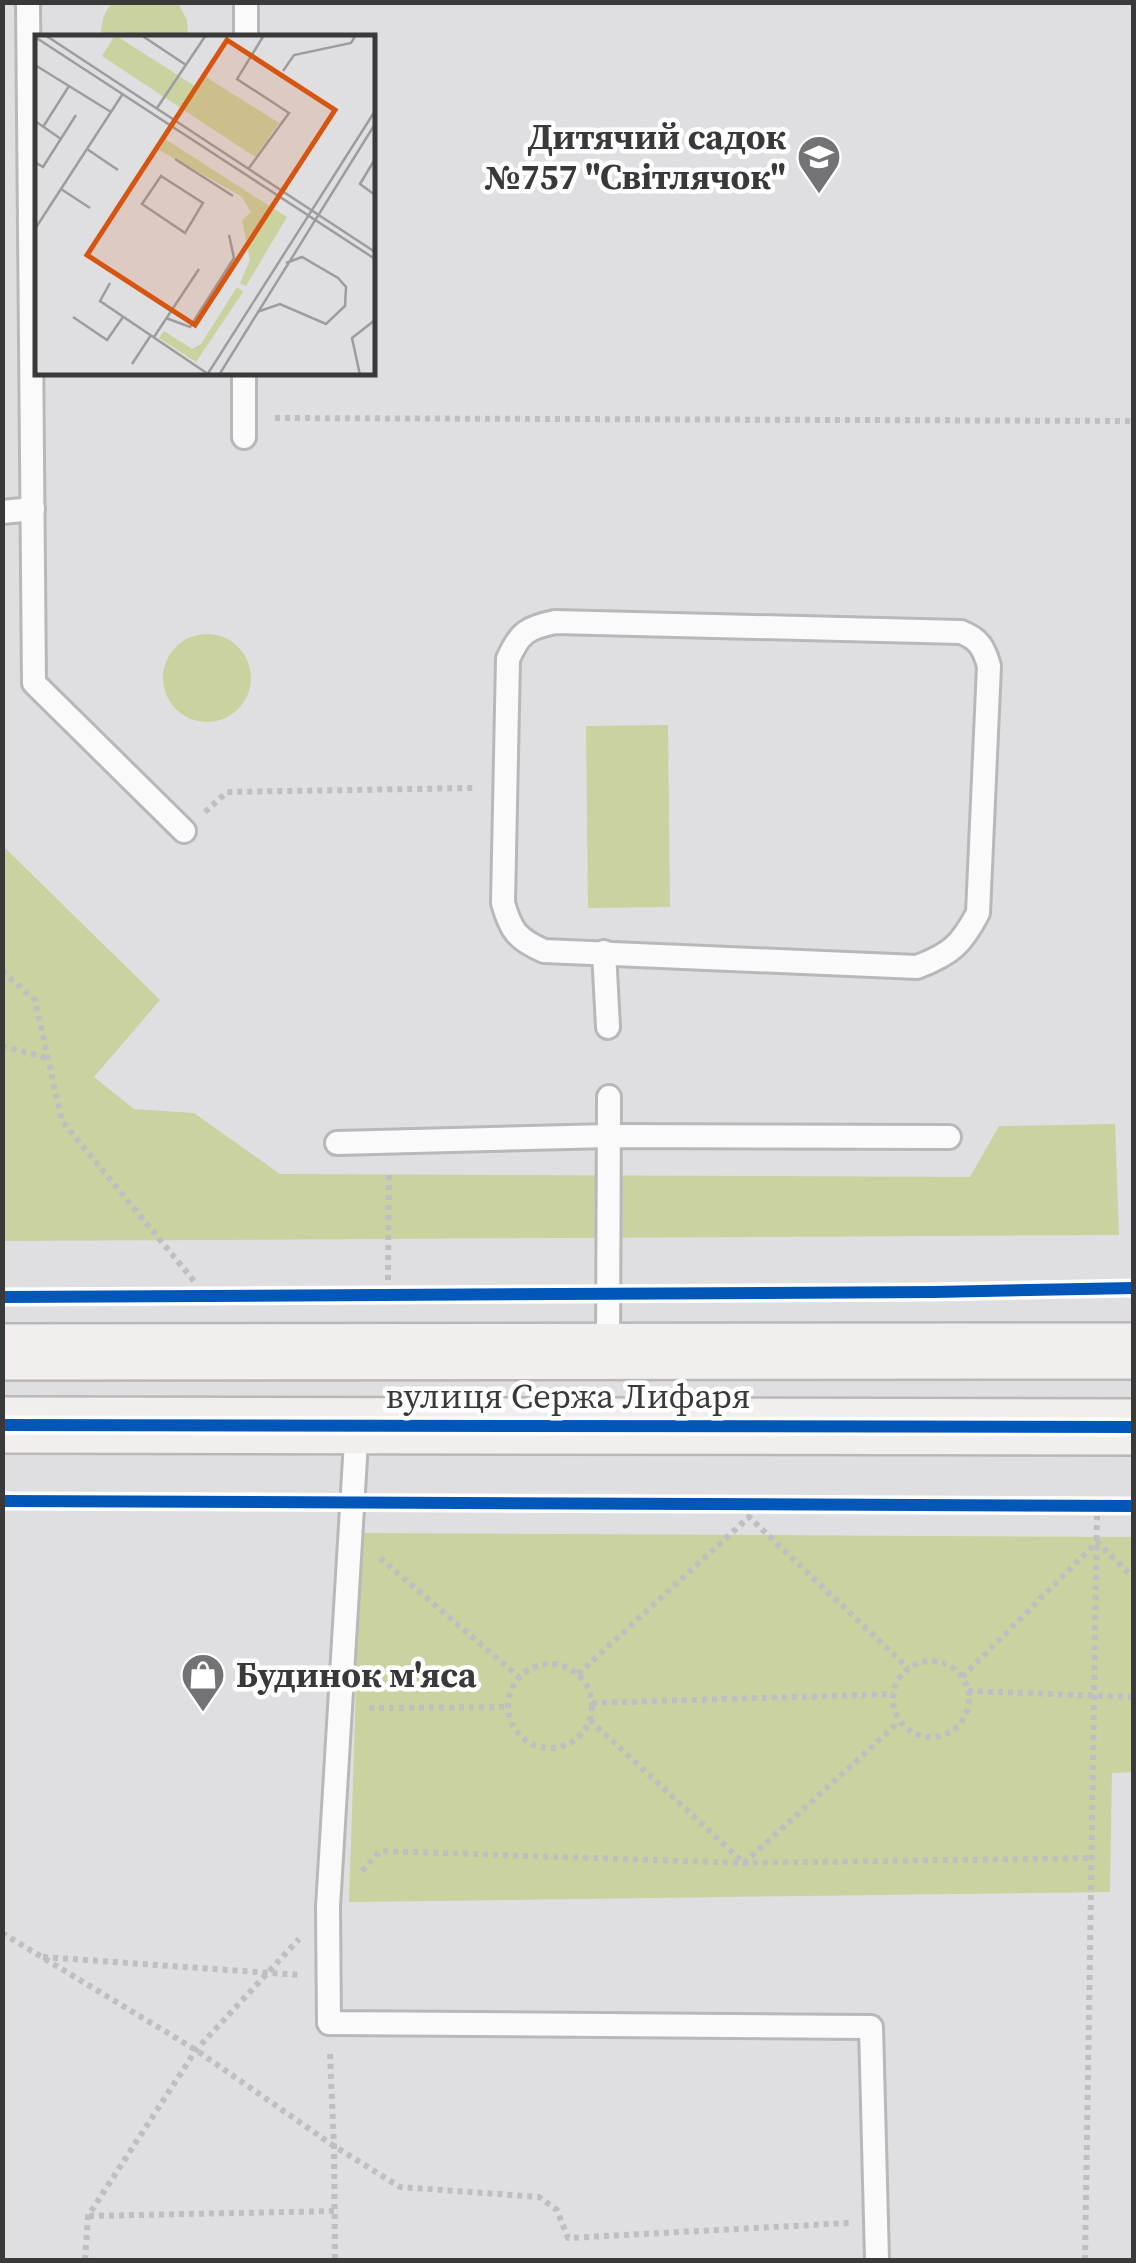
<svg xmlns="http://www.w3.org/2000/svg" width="1136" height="2263" font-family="'Source Serif 4',serif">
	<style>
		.green { fill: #cad2a0 }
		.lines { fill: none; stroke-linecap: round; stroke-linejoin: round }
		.lane-casing { stroke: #b8b8bb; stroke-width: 28 }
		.secondary-casing { stroke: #b8b8bb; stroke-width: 60 }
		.path { stroke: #bfbfc1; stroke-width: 6; stroke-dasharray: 5 5; stroke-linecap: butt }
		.lane { stroke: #fafafb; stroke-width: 22 }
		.secondary { stroke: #f1eeed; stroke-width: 55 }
		.cycleway-casing { stroke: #fff; stroke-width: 19 }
		.cycleway { stroke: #0057b8; stroke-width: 12 }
		.labels { text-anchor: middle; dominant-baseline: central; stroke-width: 9; stroke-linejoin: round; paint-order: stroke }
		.poi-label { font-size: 35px; font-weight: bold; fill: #39393a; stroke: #fff; text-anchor: end }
		.street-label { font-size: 35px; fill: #39393a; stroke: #fff }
		.inset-road { fill: none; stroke: #9d9d9f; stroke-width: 2.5 }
		.view { fill: #d65611; fill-opacity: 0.15; stroke: #d65611; stroke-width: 5 }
		.inset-edge { fill: none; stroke: #39393a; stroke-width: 5 }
	</style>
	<rect width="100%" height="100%" fill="#dfdfe2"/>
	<g class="green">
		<path d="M112,3H178L187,20L188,37H101C101,23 103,14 112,3Z"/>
		<circle cx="207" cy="678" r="44"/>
		<path d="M668,725L670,907L588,908L586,726Z"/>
		<path d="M2,845L160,1000L94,1077L134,1109L194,1113L280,1174L970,1177L999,1126L1115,1124L1119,1235L3,1241Z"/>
		<path d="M361,1533L1133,1537V1772L1112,1773L1110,1892L349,1902Z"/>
	</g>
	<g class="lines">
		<defs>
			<g id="lane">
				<path d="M28,2L34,683L184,831"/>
				<path d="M246,38V2"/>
				<path d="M244,437V372"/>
				<path d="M2,512L33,509"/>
				<path d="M555,622L961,632C979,639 984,648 989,666L978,913C961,945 951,954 917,967L544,951C517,939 511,931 503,903L508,659C520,632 527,628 555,622Z"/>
				<path d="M604,952L608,1027"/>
				<path d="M337,1143L609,1136L949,1137"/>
				<path d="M608,1352L609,1097"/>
				<path d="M357,1425L328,1907L329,2023L871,2027L877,2260"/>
			</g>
			<g id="secondary">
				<path d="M2,1352L1134,1351"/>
				<path d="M2,1425L1134,1427"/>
			</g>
		</defs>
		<use href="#lane" class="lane-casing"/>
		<use href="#secondary" class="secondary-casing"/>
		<g class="path">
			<path d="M275,418L1134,421"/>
			<path d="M205,812L227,792L474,788"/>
			<path d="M2,971L35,1000L62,1121L194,1281"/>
			<path d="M2,1046L47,1058"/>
			<path d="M388,1280L389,1173"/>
			<path d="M380,1558L519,1677"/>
			<circle cx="931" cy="1699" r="38"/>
			<circle cx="550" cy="1706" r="42"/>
			<path d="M578,1674L749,1517L908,1668"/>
			<path d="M962,1677L1097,1542L1134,1578"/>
			<path d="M968,1691L1134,1697"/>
			<path d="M592,1703L893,1694"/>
			<path d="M369,1708L508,1707"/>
			<path d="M590,1720L744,1863L899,1722"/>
			<path d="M362,1871L380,1851L744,1863L1092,1858"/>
			<path d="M2,1933L196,2050L334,2146L400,2187L539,2197L557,2210L568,2238L849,2223"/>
			<path d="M43,1957L300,1975"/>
			<path d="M330,2054L334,2146L335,2260"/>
			<path d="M89,2216L335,2211"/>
			<path d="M85,2260L88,2216L196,2050L299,1939"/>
			<path d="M1085,2260L1097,1516"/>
		</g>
		<use href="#lane" class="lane"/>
		<use href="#secondary" class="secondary"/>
		<defs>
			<g id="cycleway">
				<path d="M2,1297L934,1292L1134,1288"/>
				<path d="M2,1425L1134,1427"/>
				<path d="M2,1501L1134,1506"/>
			</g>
		</defs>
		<use href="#cycleway" class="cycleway-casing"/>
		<use href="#cycleway" class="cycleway"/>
	</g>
	<defs>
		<symbol id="school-pin" viewBox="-11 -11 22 30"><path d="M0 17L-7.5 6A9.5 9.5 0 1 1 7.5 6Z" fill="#737375" stroke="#fff"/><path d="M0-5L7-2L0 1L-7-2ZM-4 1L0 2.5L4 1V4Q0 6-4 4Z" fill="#fff"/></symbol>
		<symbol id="shop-pin" viewBox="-11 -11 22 30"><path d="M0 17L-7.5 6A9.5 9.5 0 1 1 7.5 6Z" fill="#737375" stroke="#fff"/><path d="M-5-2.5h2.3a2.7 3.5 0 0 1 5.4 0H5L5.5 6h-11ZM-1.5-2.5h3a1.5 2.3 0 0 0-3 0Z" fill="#fff"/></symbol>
	</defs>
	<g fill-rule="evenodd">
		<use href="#school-pin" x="794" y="132" width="50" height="68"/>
		<use href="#shop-pin" x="178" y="1650" width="50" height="68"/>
	</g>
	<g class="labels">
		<g class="poi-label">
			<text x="786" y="137">Дитячий садок<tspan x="786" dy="40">№757 "Світлячок"</tspan></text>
			<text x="236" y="1675" text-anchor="start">Будинок м'яса</text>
		</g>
		<g class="street-label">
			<text x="568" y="1396">вулиця Сержа Лифаря</text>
		</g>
	</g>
	<g transform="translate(35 35)">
		<rect width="340" height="340" fill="#dfdfe2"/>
		<path d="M80,0L163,53L171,42L244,88L220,122L67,21ZM130,104L252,182L211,251L205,248L215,225L207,185L216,177L206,161L124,115ZM202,252L208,257L161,327L124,303L129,296L157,314L166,309Z" fill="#cad2a0"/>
		<path class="inset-road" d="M10,0L340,217M106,0L151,30M0,2L340,224M0,30L76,77M248,36L259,20L316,8L321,0M122,73L171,0M0,86L26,104M8,92L34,51M52,114L83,135M140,124L198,161M340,124L325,149L340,160M0,127L8,132L41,80M214,133L254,78L202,44L229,0M126,141L168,168L150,198L107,169ZM26,154L55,173M0,194L87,60M75,248L65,266L173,339M222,277L245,269L291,289L310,271L311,252L303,243L267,222L251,228M38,282L72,305L88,282M131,283L155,292L199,223L194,200M119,302L164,234M97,329L116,300M172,340L340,76M184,340L340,89M325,340L317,303L340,285"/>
		<path class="view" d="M192,5L300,75L160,290L52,220Z"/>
		<rect width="340" height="340" class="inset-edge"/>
	</g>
	<rect width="1136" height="2263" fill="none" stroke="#39393a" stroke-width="10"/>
</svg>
